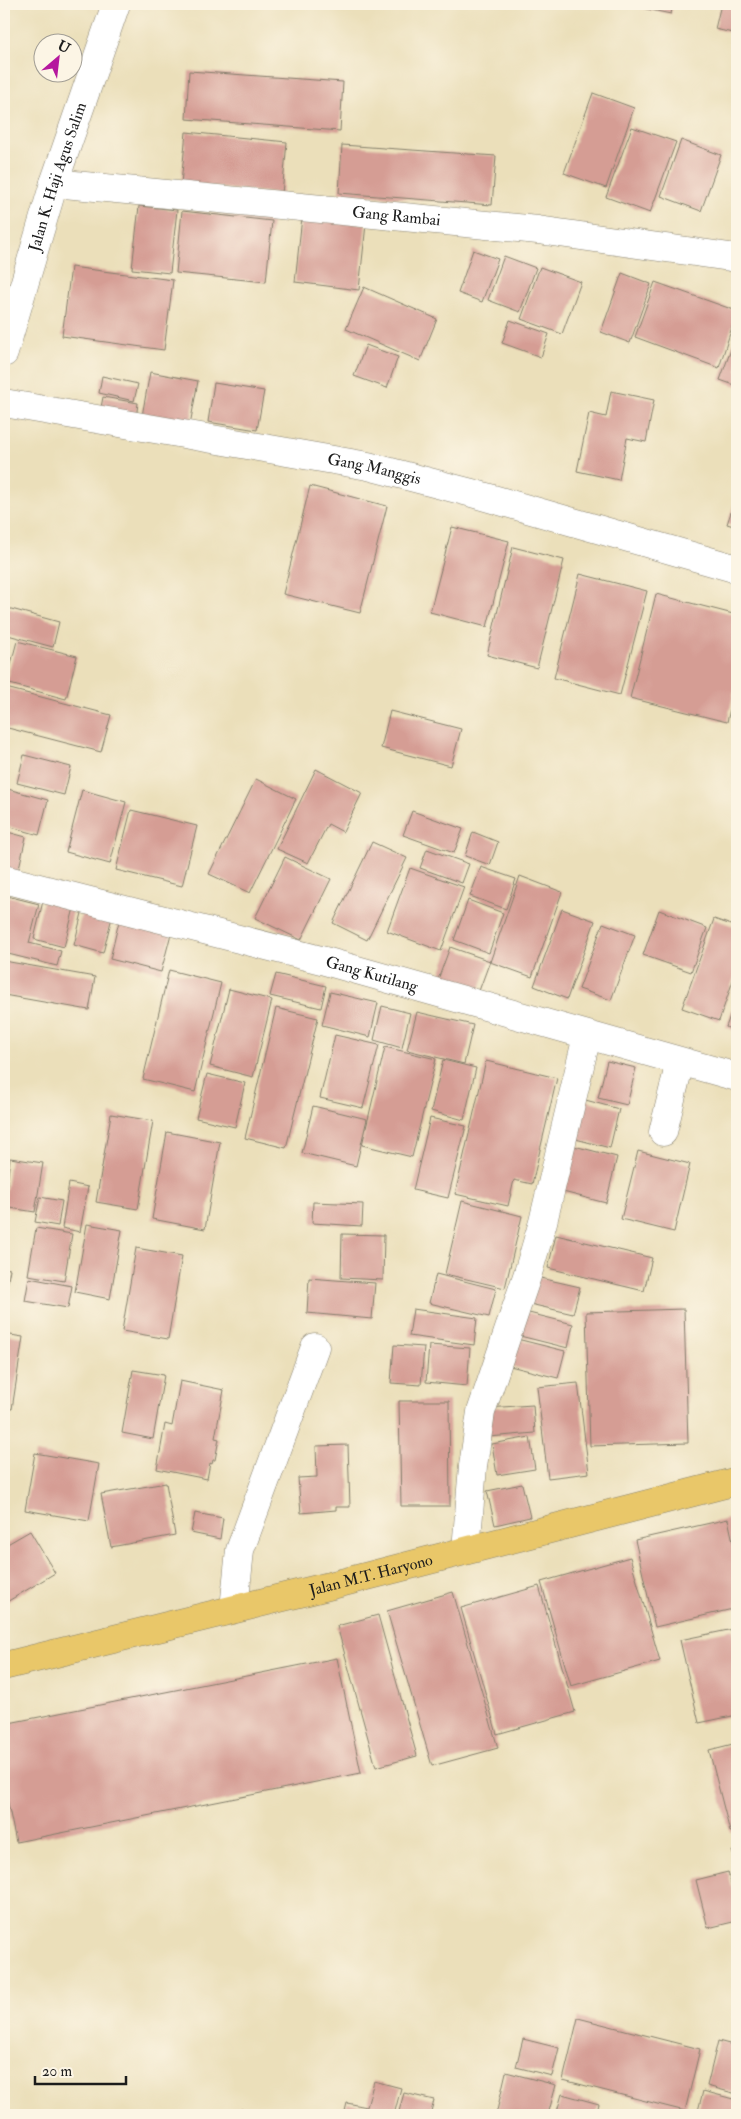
<svg xmlns="http://www.w3.org/2000/svg" width="741" height="2119" font-family="'IM FELL Double Pica',serif">
	<style>
		.building { fill: #d59d94 }
		.lines { fill: none; stroke-linecap: round; stroke-linejoin: round }
		.minor-casing { stroke: #847e6b; stroke-width: 29 }
		.major-casing { stroke: #847e6b; stroke-width: 29 }
		.minor { stroke: #fff; stroke-width: 28 }
		.major { stroke: #e9c769; stroke-width: 28 }
		.labels { text-anchor: middle; dominant-baseline: central; stroke-width: 4; stroke-linejoin: round; paint-order: stroke }
		.street-label { font-size: 16px; fill: #1c1c1c; stroke: #fcf5e5 }
	</style>
	<rect width="100%" height="100%" fill="#fcf5e5"/>
	<filter id="ink" filterUnits="userSpaceOnUse"><feTurbulence type="fractalNoise" baseFrequency=".02" numOctaves="2"/><feDisplacementMap in="SourceGraphic" scale="10" xChannelSelector="R" yChannelSelector="G"/><feConvolveMatrix kernelMatrix="1 2 1 2 8 2 1 2 1" color-interpolation-filters="sRGB"/></filter>
	<filter id="wash" filterUnits="userSpaceOnUse"><feTurbulence type="fractalNoise" baseFrequency=".0096" numOctaves="4" result="noise"/><feDisplacementMap in="SourceGraphic" scale="20" xChannelSelector="R" yChannelSelector="G"/><feGaussianBlur stdDeviation="1.12" result="paint"/><feColorMatrix in="noise" values="0 0 0 0 0 0 0 0 0 0 0 0 0 0 0 0 0 1.4 0 .05"/><feComposite in="paint" operator="in"/></filter>
	<g filter="url(#wash)">
		<rect width="100%" height="100%" fill="#ebdfba"/>
		<g id="blocks">
			<g class="building">
				<path d="M638,4H673L671,14L637,7Z"/>
				<path d="M721,4H737V34L715,29Z"/>
				<path d="M189,71L343,82L340,131L186,119Z"/>
				<path d="M593,93L634,108L606,188L564,173Z"/>
				<path d="M632,127L676,142L650,213L606,197Z"/>
				<path d="M186,132L287,142L282,194L181,184Z"/>
				<path d="M681,140L721,155L701,211L661,196Z"/>
				<path d="M342,145L496,156L492,205L339,193Z"/>
				<path d="M139,206L177,210L170,273L132,269Z"/>
				<path d="M182,211L272,221L266,282L176,273Z"/>
				<path d="M302,217L366,224L359,290L295,282Z"/>
				<path d="M473,250L498,259L482,302L458,293Z"/>
				<path d="M504,256L536,268L520,312L488,300Z"/>
				<path d="M71,267L173,280L164,350L62,336Z"/>
				<path d="M540,267L581,282L562,334L521,319Z"/>
				<path d="M622,273L651,284L630,343L601,332Z"/>
				<path d="M655,282L737,311L719,368L635,337Z"/>
				<path d="M364,287L437,319L420,361L346,329Z"/>
				<path d="M510,320L549,334L541,357L502,343Z"/>
				<path d="M737,333V386L720,380Z"/>
				<path d="M366,345L398,357L387,388L354,376Z"/>
				<path d="M150,372L198,381L190,425L142,416Z"/>
				<path d="M102,376L138,384L134,401L99,393Z"/>
				<path d="M214,383L264,391L257,430L208,422Z"/>
				<path d="M611,391L654,400L646,442L627,438L619,480L577,471L589,413L606,417Z"/>
				<path d="M103,397L138,403L136,419L100,413Z"/>
				<path d="M310,486L387,506L360,613L283,594Z"/>
				<path d="M737,495V527L727,524Z"/>
				<path d="M452,527L509,541L487,627L430,612Z"/>
				<path d="M513,547L564,560L537,668L487,655Z"/>
				<path d="M580,574L647,591L620,695L554,678Z"/>
				<path d="M656,594L737,615V679L727,722L630,698Z"/>
				<path d="M4,607L59,622L53,647L4,634Z"/>
				<path d="M17,641L77,656L66,699L6,683Z"/>
				<path d="M6,688L111,715L101,752L4,727V698Z"/>
				<path d="M390,711L461,729L451,766L381,748Z"/>
				<path d="M24,755L71,767L64,795L17,783Z"/>
				<path d="M316,769L362,793L343,832L328,824L308,863L277,849Z"/>
				<path d="M256,779L296,799L250,893L209,874Z"/>
				<path d="M4,788L48,800L39,835L4,825Z"/>
				<path d="M82,790L126,802L110,864L66,852Z"/>
				<path d="M131,810L197,826L182,886L116,870Z"/>
				<path d="M412,811L463,829L454,853L403,835Z"/>
				<path d="M4,831L26,837L17,877L4,874Z"/>
				<path d="M473,832L498,842L490,865L465,856Z"/>
				<path d="M372,842L407,858L367,940L333,923Z"/>
				<path d="M427,849L469,864L462,883L420,868Z"/>
				<path d="M285,857L331,879L301,940L255,918Z"/>
				<path d="M481,867L516,879L506,909L470,896Z"/>
				<path d="M410,868L464,887L441,951L387,931Z"/>
				<path d="M520,876L562,892L532,977L490,962Z"/>
				<path d="M7,896L39,904L29,943L61,951L57,966L4,953V908Z"/>
				<path d="M468,900L503,913L489,953L454,940Z"/>
				<path d="M43,901L74,908L64,947L34,939Z"/>
				<path d="M84,905L113,913L103,953L74,945Z"/>
				<path d="M562,909L595,921L567,999L534,986Z"/>
				<path d="M659,910L707,928L691,972L643,955Z"/>
				<path d="M120,917L172,930L161,972L110,959Z"/>
				<path d="M714,919L737,927V969L719,1021L682,1008Z"/>
				<path d="M603,923L635,935L611,1000L579,989Z"/>
				<path d="M450,947L490,961L476,999L436,985Z"/>
				<path d="M4,961L95,977L89,1010L4,995Z"/>
				<path d="M169,970L221,983L195,1092L143,1079Z"/>
				<path d="M276,974L326,986L321,1008L270,996Z"/>
				<path d="M229,989L272,1000L253,1077L210,1066Z"/>
				<path d="M330,992L378,1003L370,1037L322,1025Z"/>
				<path d="M737,996V1032L726,1027Z"/>
				<path d="M382,1006L410,1013L402,1048L374,1040Z"/>
				<path d="M276,1008L318,1018L286,1148L245,1138Z"/>
				<path d="M417,1012L473,1025L464,1064L407,1050Z"/>
				<path d="M335,1035L379,1045L363,1108L320,1098Z"/>
				<path d="M385,1047L436,1059L412,1157L362,1145Z"/>
				<path d="M443,1060L476,1068L464,1120L431,1111Z"/>
				<path d="M486,1061L557,1078L532,1184L514,1180L508,1206L455,1194Z"/>
				<path d="M607,1061L636,1068L627,1105L598,1098Z"/>
				<path d="M207,1074L245,1083L235,1127L196,1118Z"/>
				<path d="M578,1098L619,1109L610,1148L568,1137Z"/>
				<path d="M313,1106L367,1119L356,1166L302,1153Z"/>
				<path d="M111,1114L153,1121L138,1209L96,1202Z"/>
				<path d="M430,1118L466,1126L448,1198L413,1190Z"/>
				<path d="M167,1132L220,1142L205,1229L152,1219Z"/>
				<path d="M574,1146L617,1157L606,1203L563,1192Z"/>
				<path d="M638,1151L690,1164L674,1232L621,1219Z"/>
				<path d="M10,1158L43,1163L35,1212L4,1207Z"/>
				<path d="M69,1183L88,1187L80,1232L62,1228Z"/>
				<path d="M40,1197L62,1201L58,1226L35,1222Z"/>
				<path d="M462,1201L522,1216L505,1288L445,1274Z"/>
				<path d="M313,1202L363,1204L362,1226L312,1223Z"/>
				<path d="M87,1224L122,1230L110,1299L75,1292Z"/>
				<path d="M36,1228L72,1234L64,1281L28,1275Z"/>
				<path d="M342,1234L384,1235L383,1280L341,1278Z"/>
				<path d="M556,1235L652,1258L644,1291L548,1268Z"/>
				<path d="M136,1248L182,1256L168,1339L122,1331Z"/>
				<path d="M4,1268L10,1269L5,1297H4Z"/>
				<path d="M436,1274L496,1289L489,1317L429,1303Z"/>
				<path d="M536,1277L580,1287L573,1314L530,1304Z"/>
				<path d="M29,1278L72,1286L68,1308L25,1301Z"/>
				<path d="M309,1278L375,1283L372,1319L307,1313Z"/>
				<path d="M413,1309L477,1318L474,1345L409,1336Z"/>
				<path d="M684,1309L688,1443L590,1446L586,1312Z"/>
				<path d="M525,1312L573,1324L568,1348L520,1336Z"/>
				<path d="M4,1334L23,1337L12,1409L4,1408Z"/>
				<path d="M517,1339L565,1351L558,1378L510,1366Z"/>
				<path d="M394,1345L424,1347L421,1385L391,1383Z"/>
				<path d="M429,1345L470,1348L467,1386L426,1382Z"/>
				<path d="M133,1370L164,1375L153,1439L122,1433Z"/>
				<path d="M180,1381L224,1390L215,1438L219,1439L215,1460H213L212,1464L210,1463L207,1479L157,1469L165,1424L172,1426Z"/>
				<path d="M578,1383L589,1473L548,1478L537,1387Z"/>
				<path d="M399,1401H449L450,1506H401Z"/>
				<path d="M533,1405L535,1433L489,1437L487,1408Z"/>
				<path d="M530,1437L535,1469L497,1475L492,1444Z"/>
				<path d="M348,1445L350,1507H336V1510L301,1513L298,1478L317,1477L316,1446Z"/>
				<path d="M35,1453L99,1464L89,1521L25,1510Z"/>
				<path d="M166,1483L175,1535L111,1547L101,1494Z"/>
				<path d="M522,1484L530,1517L495,1525L487,1491Z"/>
				<path d="M195,1513L223,1518L220,1539L191,1533Z"/>
				<path d="M728,1519L737,1560V1608L655,1627L635,1540Z"/>
				<path d="M30,1531L55,1573L5,1603L4,1546Z"/>
				<path d="M630,1557L660,1661L571,1686L541,1582Z"/>
				<path d="M539,1586L575,1712L497,1734L461,1608Z"/>
				<path d="M453,1592L498,1748L432,1766L387,1611Z"/>
				<path d="M378,1615L417,1756L376,1767L337,1626Z"/>
				<path d="M733,1629L737,1649V1715L699,1723L680,1640Z"/>
				<path d="M337,1658L361,1773L16,1842L4,1784V1724Z"/>
				<path d="M737,1743V1830L730,1832L709,1750Z"/>
				<path d="M737,1850V1866L732,1851Z"/>
				<path d="M728,1872L737,1908V1921L708,1928L696,1880Z"/>
				<path d="M578,2018L700,2049L685,2111L563,2080Z"/>
				<path d="M523,2039L559,2048L552,2076L516,2067Z"/>
				<path d="M718,2041L737,2046V2094L707,2086Z"/>
				<path d="M506,2072L556,2085L548,2115H496Z"/>
				<path d="M374,2081L401,2088L394,2115H344L347,2103L367,2107Z"/>
				<path d="M703,2091L737,2100V2115H697Z"/>
				<path d="M404,2093L434,2100L430,2115H398Z"/>
				<path d="M562,2094L599,2104L596,2115H556Z"/>
				<path d="M241,2109L264,2115H240Z"/>
			</g>
		</g>
	</g>
	<g filter="url(#ink)">
		<use href="#blocks" fill-opacity="0" stroke="#847e6b" stroke-width="1"/>
		<g class="lines">
			<defs>
				<g id="minor">
					<path id="s1" d="M54,183L538,230L737,258"/>
					<path id="s2" d="M4,353L54,183L116,4"/>
					<path id="s3" d="M4,403L368,466L472,493L737,569"/>
					<path id="s4" d="M4,879L325,961L737,1077"/>
					<path d="M663,1132L680,1062"/>
					<path d="M466,1550L473,1466L481,1412L528,1273L543,1222L587,1036"/>
					<path d="M234,1609L240,1550L315,1347"/>
				</g>
				<g id="major">
					<path id="s5" d="M4,1666L329,1586L737,1481"/>
				</g>
			</defs>
			<use href="#minor" class="minor-casing"/>
			<use href="#major" class="major-casing"/>
			<use href="#minor" class="minor"/>
			<use href="#major" class="major"/>
		</g>
	</g>
	<g class="labels">
		<g class="street-label">
			<text stroke="none"><textPath href="#s2" startOffset="184">Jalan K. Haji Agus Salim</textPath></text>
			<text stroke="none"><textPath href="#s1" startOffset="344">Gang Rambai</textPath></text>
			<text stroke="none"><textPath href="#s3" startOffset="376">Gang Manggis</textPath></text>
			<text stroke="none"><textPath href="#s4" startOffset="380">Gang Kutilang</textPath></text>
			<text stroke="none"><textPath href="#s5" startOffset="378">Jalan M.T. Haryono</textPath></text>
		</g>
	</g>
	<rect width="741" height="2119" fill="none" stroke="#fcf5e5" stroke-width="20"/>
	<g transform="translate(58 58) rotate(28)"><circle r="24" fill="#fcf5e5" stroke="#a29e95"/>
	<path d="M0-4L9 19L0 12L-9 19Z" fill="#b5179e"/>
	<text y="-8" font-size="14" font-weight="bold" text-anchor="middle" fill="#1c1c1c">U</text>
	</g>
	<path d="M35 2076v8h91v-8" fill="none" stroke="#1c1c1c" stroke-width="2.5"/>
	<text x="42" y="2076" font-size="15" fill="#1c1c1c" stroke="#fcf5e5" stroke-width="4" paint-order="stroke">20 m</text>
</svg>
